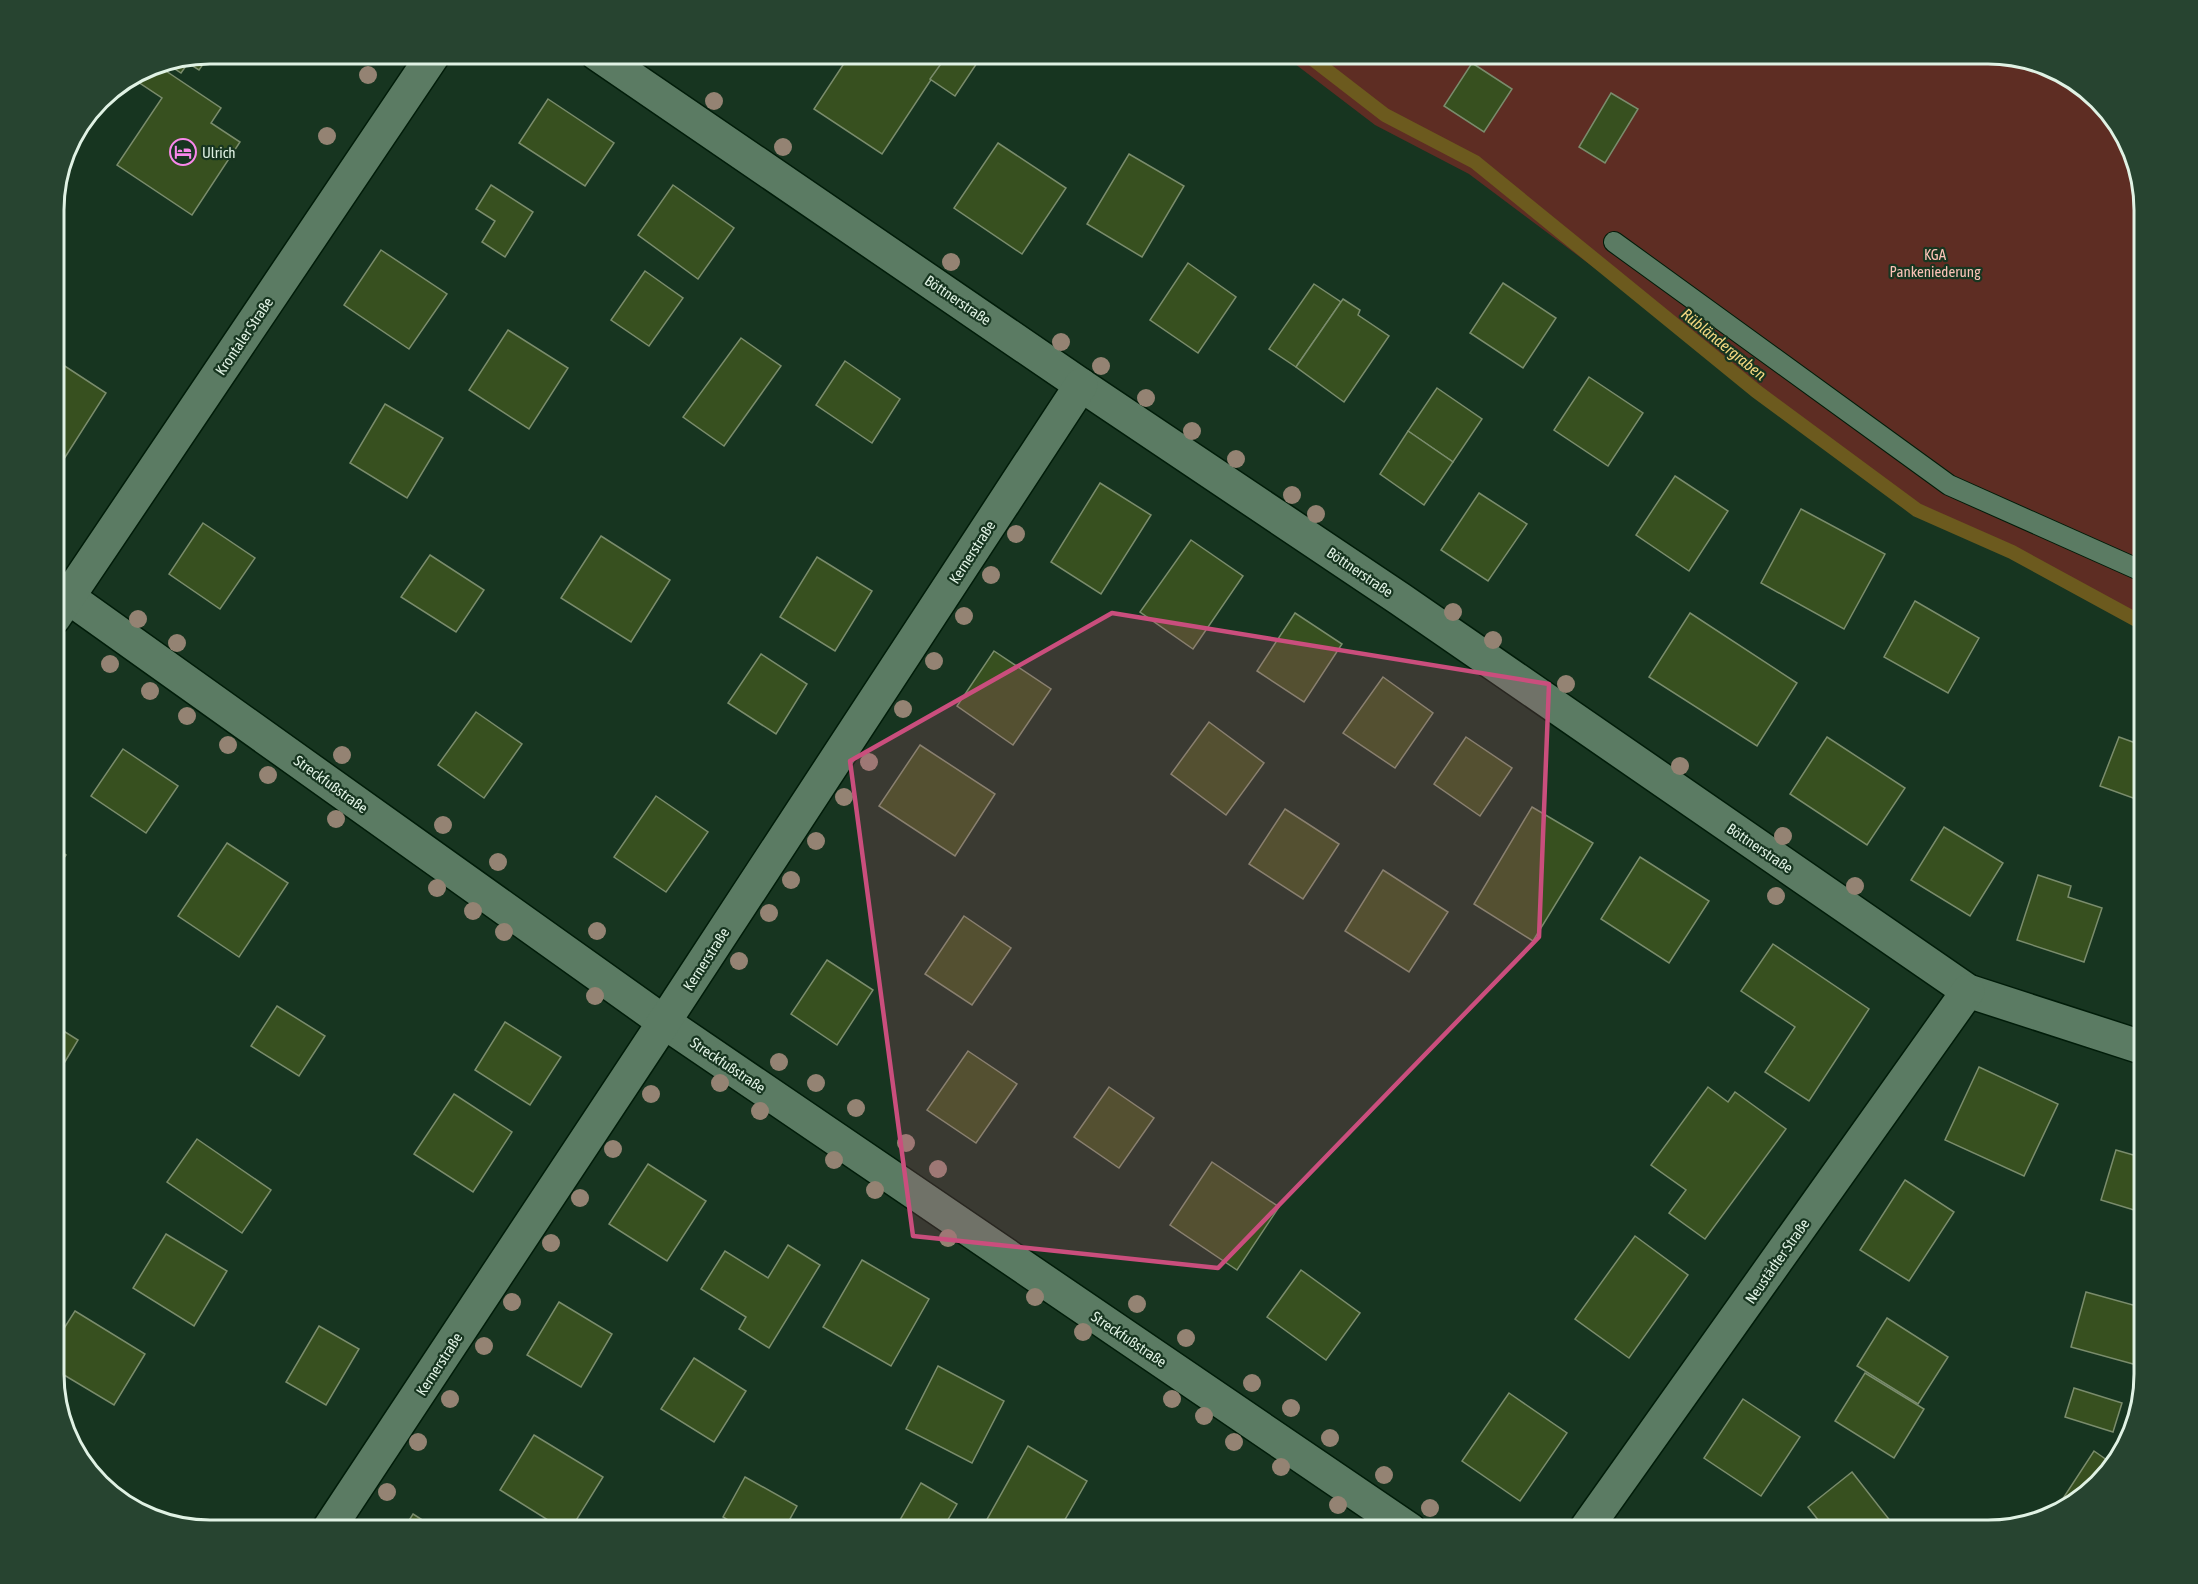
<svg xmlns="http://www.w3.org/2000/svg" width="2198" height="1584" font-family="'Asap Condensed',sans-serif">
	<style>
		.green { fill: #5e2d23 }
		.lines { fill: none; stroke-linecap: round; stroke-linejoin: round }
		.stream { stroke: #6c5a1e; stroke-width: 14 }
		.building { fill: #37501f; stroke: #7a8c6c; stroke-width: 1.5 }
		.lane-casing { stroke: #001c09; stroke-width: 22 }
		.street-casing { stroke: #001c09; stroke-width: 36 }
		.lane { stroke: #5b7b63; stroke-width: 20 }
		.street { stroke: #5b7b63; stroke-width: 33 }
		.tree { fill: #948373 }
		.marked { fill: #ca4e7d; fill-opacity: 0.2; stroke: #ca4e7d; stroke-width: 4.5; stroke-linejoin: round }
		.labels { text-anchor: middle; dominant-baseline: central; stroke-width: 4.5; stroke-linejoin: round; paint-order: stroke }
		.poi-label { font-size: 15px; fill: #e0f2e4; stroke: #173520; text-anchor: start }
		.park-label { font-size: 15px; fill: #fbc3b7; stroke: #173520 }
		.street-label { font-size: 15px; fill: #e0f2e4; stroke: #173520 }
		.water-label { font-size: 16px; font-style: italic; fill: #f4d881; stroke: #173520 }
		.rim { fill: none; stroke: #e0f2e4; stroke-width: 3 }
	</style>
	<rect width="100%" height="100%" fill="#173520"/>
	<path class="green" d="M1282,54H1988L2038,62L2083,86L2128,141L2144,210V619L1935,523L1469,174L1375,125Z"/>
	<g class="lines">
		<path class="stream" d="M1306,54L1385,115L1475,162L1756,391L1917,510L2012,552L2144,624"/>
	</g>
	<g class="building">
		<path d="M210,54L199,70L188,63L181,73L166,63Z"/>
		<path d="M846,54H948L882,154L814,109L849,56Z"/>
		<path d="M948,54H983L955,96L930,79Z"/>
		<path d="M1472,63L1512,89L1484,132L1444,106Z"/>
		<path d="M157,65L221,108L211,123L240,142L192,215L117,165L162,98L132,78L151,66Z"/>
		<path d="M1611,93L1638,109L1605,163L1579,147Z"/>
		<path d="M548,99L614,143L585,186L519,143Z"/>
		<path d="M998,143L1066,188L1022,254L954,208Z"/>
		<path d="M1129,154L1184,186L1142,257L1087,224Z"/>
		<path d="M491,185L533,212L505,257L482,242L495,221L476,209Z"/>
		<path d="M673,185L734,228L698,279L638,235Z"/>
		<path d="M381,250L447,294L409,349L344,305Z"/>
		<path d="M1188,263L1236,297L1198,353L1150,320Z"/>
		<path d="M645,271L683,298L649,346L611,320Z"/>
		<path d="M1503,283L1556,318L1523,368L1470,333Z"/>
		<path d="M1314,284L1341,302L1296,367L1269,349Z"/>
		<path d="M1343,299L1360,310L1358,315L1389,336L1344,402L1296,367Z"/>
		<path d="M508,330L568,368L529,429L469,390Z"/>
		<path d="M741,338L781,366L724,446L683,417Z"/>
		<path d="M54,359L106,393L55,473L54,472Z"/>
		<path d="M845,361L900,399L872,443L816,405Z"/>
		<path d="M1589,377L1643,413L1608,466L1554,430Z"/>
		<path d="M1437,388L1482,419L1453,462L1408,431Z"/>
		<path d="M385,404L443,438L407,498L350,463Z"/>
		<path d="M1408,431L1453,462L1424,505L1380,474Z"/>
		<path d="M1675,476L1728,511L1689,571L1636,535Z"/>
		<path d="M1100,483L1151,515L1101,594L1051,562Z"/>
		<path d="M1479,493L1527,524L1488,581L1441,550Z"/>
		<path d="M1801,509L1885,554L1844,629L1761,583Z"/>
		<path d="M203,523L255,558L220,609L169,574Z"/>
		<path d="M601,536L670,580L631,642L561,598Z"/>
		<path d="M1191,540L1243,576L1193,649L1140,612Z"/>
		<path d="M430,555L484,590L456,632L401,597Z"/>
		<path d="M817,557L872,591L835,651L780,617Z"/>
		<path d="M1915,601L1979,638L1948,693L1884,657Z"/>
		<path d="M1295,613L1342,644L1304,702L1257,671Z"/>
		<path d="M1690,613L1797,683L1757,746L1649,677Z"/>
		<path d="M994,651L1051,689L1013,745L957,706Z"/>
		<path d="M761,654L807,684L776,734L728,703Z"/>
		<path d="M1383,677L1433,713L1395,768L1343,733Z"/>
		<path d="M476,712L522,744L484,798L438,765Z"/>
		<path d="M1209,722L1264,763L1226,815L1171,774Z"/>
		<path d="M1466,737L1512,768L1480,816L1434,784Z"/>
		<path d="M1827,737L1905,788L1867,845L1790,794Z"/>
		<path d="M2119,737L2144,746V802L2100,786Z"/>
		<path d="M920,745L995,794L955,856L879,806Z"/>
		<path d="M123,749L178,786L146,833L91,796Z"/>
		<path d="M656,796L708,832L666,892L614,857Z"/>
		<path d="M1532,807L1593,843L1533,941L1474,904Z"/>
		<path d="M1285,809L1339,844L1303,899L1249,864Z"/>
		<path d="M1944,827L2003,863L1970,916L1911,880Z"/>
		<path d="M227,843L288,883L239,957L178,916Z"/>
		<path d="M54,846L66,855L54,873Z"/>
		<path d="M1640,857L1709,901L1669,963L1601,919Z"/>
		<path d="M1383,870L1448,912L1409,972L1345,931Z"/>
		<path d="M2038,875L2071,886L2068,897L2102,908L2084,962L2017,940Z"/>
		<path d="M964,916L1011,948L972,1005L925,974Z"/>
		<path d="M1773,944L1869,1009L1809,1101L1765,1072L1795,1027L1741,991Z"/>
		<path d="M827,960L873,990L837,1045L791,1014Z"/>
		<path d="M277,1006L325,1036L299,1076L251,1046Z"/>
		<path d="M505,1022L561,1057L530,1105L475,1070Z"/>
		<path d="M54,1025L78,1040L54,1080Z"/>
		<path d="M968,1051L1017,1084L976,1143L927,1110Z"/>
		<path d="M1979,1067L2058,1104L2024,1176L1945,1140Z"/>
		<path d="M1109,1087L1154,1118L1119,1168L1074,1137Z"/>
		<path d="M1708,1087L1728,1102L1735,1092L1786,1129L1705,1239L1669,1213L1686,1190L1651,1165Z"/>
		<path d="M454,1094L512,1132L473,1192L414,1154Z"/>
		<path d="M197,1139L271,1190L242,1233L167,1182Z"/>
		<path d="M2116,1150L2144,1158V1213L2101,1200Z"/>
		<path d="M1212,1162L1279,1207L1237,1270L1170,1225Z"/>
		<path d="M648,1164L706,1201L667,1261L609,1224Z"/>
		<path d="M1905,1180L1954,1212L1909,1281L1860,1250Z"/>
		<path d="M166,1234L227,1271L194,1326L133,1288Z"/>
		<path d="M1635,1236L1688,1275L1629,1358L1575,1319Z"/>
		<path d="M788,1245L820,1265L769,1348L739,1329L746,1317L701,1289L725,1251L768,1278Z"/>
		<path d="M862,1260L929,1299L891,1366L823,1327Z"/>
		<path d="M1301,1270L1360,1313L1326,1360L1267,1317Z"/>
		<path d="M2086,1292L2144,1308V1367L2071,1347Z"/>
		<path d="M559,1302L612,1334L581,1387L527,1355Z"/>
		<path d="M75,1311L145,1354L114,1405L54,1369V1344Z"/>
		<path d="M1887,1318L1948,1357L1918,1404L1857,1366Z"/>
		<path d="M319,1326L359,1349L326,1405L286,1382Z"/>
		<path d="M694,1358L746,1391L714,1442L661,1409Z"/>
		<path d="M938,1366L1004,1401L972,1463L906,1429Z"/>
		<path d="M1865,1373L1924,1409L1894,1458L1835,1421Z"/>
		<path d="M2074,1388L2122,1403L2113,1432L2065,1417Z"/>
		<path d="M1509,1393L1567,1433L1520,1501L1462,1461Z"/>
		<path d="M1743,1399L1800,1437L1761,1496L1704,1458Z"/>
		<path d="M534,1435L603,1477L570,1530H564L500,1490Z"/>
		<path d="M1028,1446L1087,1481L1059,1530H981Z"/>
		<path d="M2094,1451L2114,1465L2112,1469L2066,1507L2060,1503Z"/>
		<path d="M1852,1472L1895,1527L1892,1530H1826L1808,1507Z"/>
		<path d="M745,1477L797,1506L784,1530H745L723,1517Z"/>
		<path d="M921,1483L957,1504L942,1530H901L896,1527Z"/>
		<path d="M413,1514L438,1530H403Z"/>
	</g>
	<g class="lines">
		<defs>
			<path id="lane" d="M1614,242L1949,485L2144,572"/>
			<g id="street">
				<path d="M597,54L1081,385L1400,599L1968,991L2144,1048"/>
				<path d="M54,587L664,1022L1410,1530"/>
				<path d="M54,618L434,54"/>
				<path d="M328,1530L664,1022L1081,385"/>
				<path d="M1585,1530L1968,991"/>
			</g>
		</defs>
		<use href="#lane" class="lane-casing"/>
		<use href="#street" class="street-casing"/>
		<use href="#lane" class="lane"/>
		<use href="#street" class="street"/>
	</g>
	<g class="tree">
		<circle cx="368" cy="75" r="9"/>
		<circle cx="714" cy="101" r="9"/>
		<circle cx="327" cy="136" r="9"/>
		<circle cx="783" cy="147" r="9"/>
		<circle cx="951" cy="262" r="9"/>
		<circle cx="1061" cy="342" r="9"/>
		<circle cx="1101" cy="366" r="9"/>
		<circle cx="1146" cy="398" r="9"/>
		<circle cx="1192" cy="431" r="9"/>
		<circle cx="1236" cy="459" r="9"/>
		<circle cx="1292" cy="495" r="9"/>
		<circle cx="1316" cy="514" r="9"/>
		<circle cx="1016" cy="534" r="9"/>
		<circle cx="991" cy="575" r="9"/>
		<circle cx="1453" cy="612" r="9"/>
		<circle cx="964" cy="616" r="9"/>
		<circle cx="138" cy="619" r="9"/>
		<circle cx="1493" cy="640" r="9"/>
		<circle cx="177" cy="643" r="9"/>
		<circle cx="934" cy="661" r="9"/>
		<circle cx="110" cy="664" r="9"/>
		<circle cx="1566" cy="684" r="9"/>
		<circle cx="150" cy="691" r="9"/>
		<circle cx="903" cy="709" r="9"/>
		<circle cx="187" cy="716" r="9"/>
		<circle cx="228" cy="745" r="9"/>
		<circle cx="342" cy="755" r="9"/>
		<circle cx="869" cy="762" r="9"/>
		<circle cx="1680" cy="766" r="9"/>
		<circle cx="268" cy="775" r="9"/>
		<circle cx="844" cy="797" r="9"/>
		<circle cx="336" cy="819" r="9"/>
		<circle cx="443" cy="825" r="9"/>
		<circle cx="1783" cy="836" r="9"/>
		<circle cx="816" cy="841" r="9"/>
		<circle cx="498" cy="862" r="9"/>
		<circle cx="791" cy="880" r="9"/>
		<circle cx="1855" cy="886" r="9"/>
		<circle cx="437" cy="888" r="9"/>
		<circle cx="1776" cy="896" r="9"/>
		<circle cx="473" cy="911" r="9"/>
		<circle cx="769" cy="913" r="9"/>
		<circle cx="597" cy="931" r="9"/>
		<circle cx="504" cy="932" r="9"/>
		<circle cx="739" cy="961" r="9"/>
		<circle cx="595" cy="996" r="9"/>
		<circle cx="779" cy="1062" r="9"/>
		<circle cx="720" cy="1083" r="9"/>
		<circle cx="816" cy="1083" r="9"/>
		<circle cx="651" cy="1094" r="9"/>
		<circle cx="856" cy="1108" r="9"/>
		<circle cx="760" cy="1111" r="9"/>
		<circle cx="906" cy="1143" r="9"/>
		<circle cx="613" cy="1149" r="9"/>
		<circle cx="834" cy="1160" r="9"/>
		<circle cx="938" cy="1169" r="9"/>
		<circle cx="875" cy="1190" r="9"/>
		<circle cx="580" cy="1198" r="9"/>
		<circle cx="948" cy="1238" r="9"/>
		<circle cx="551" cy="1243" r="9"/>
		<circle cx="1035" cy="1297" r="9"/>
		<circle cx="512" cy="1302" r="9"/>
		<circle cx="1137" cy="1304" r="9"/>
		<circle cx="1083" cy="1332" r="9"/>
		<circle cx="1186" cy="1338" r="9"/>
		<circle cx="484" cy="1346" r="9"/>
		<circle cx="1252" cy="1383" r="9"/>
		<circle cx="450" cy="1399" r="9"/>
		<circle cx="1172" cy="1399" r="9"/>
		<circle cx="1291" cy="1408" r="9"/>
		<circle cx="1204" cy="1416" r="9"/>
		<circle cx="1330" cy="1438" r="9"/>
		<circle cx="418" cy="1442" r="9"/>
		<circle cx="1234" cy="1442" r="9"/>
		<circle cx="1281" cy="1467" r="9"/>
		<circle cx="1384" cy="1475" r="9"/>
		<circle cx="387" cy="1492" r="9"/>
		<circle cx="1338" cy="1505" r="9"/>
		<circle cx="1430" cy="1508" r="9"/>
	</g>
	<path class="marked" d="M1112,613L1549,684L1539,937L1218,1268L913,1236L850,761Z"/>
	<defs>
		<symbol id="hotel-ring" viewBox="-11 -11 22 22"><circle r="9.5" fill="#173520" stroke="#f888ea" stroke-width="1.5"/><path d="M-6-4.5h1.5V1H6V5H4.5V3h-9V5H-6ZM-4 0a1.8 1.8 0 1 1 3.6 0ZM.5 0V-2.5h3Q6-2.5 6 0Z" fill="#f888ea"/></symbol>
	</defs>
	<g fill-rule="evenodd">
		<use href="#hotel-ring" x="168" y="137" width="30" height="30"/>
	</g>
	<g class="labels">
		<g class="poi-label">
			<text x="202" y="152">Ulrich</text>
		</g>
		<g class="park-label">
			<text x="1935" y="254">KGA<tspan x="1935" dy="17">Pankeniederung</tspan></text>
		</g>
		<g class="street-label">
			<text transform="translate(958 300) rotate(34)">Böttnerstraße</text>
			<text transform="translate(244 336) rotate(-56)">Krontaler Straße</text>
			<text transform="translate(972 552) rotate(-57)">Kernerstraße</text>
			<text transform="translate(1360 572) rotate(34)">Böttnerstraße</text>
			<text transform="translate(331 784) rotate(36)">Streckfußstraße</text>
			<text transform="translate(1760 848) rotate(34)">Böttnerstraße</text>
			<text transform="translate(706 959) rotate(-57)">Kernerstraße</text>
			<text transform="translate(728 1065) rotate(34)">Streckfußstraße</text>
			<text transform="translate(1777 1261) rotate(-55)">Neustädter Straße</text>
			<text transform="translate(1129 1339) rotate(34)">Streckfußstraße</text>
			<text transform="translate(439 1364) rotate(-57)">Kernerstraße</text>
		</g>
		<g class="water-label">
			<text transform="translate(1724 344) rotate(39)">Rübländergraben</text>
		</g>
	</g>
	<path d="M0 0H2198V1584H0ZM210 64H1988A146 146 0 0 1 2134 210V1374A146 146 0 0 1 1988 1520H210A146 146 0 0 1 64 1374V210A146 146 0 0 1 210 64Z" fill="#274430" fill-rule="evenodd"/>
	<path class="rim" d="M210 64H1988A146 146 0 0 1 2134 210V1374A146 146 0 0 1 1988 1520H210A146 146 0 0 1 64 1374V210A146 146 0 0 1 210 64Z"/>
</svg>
